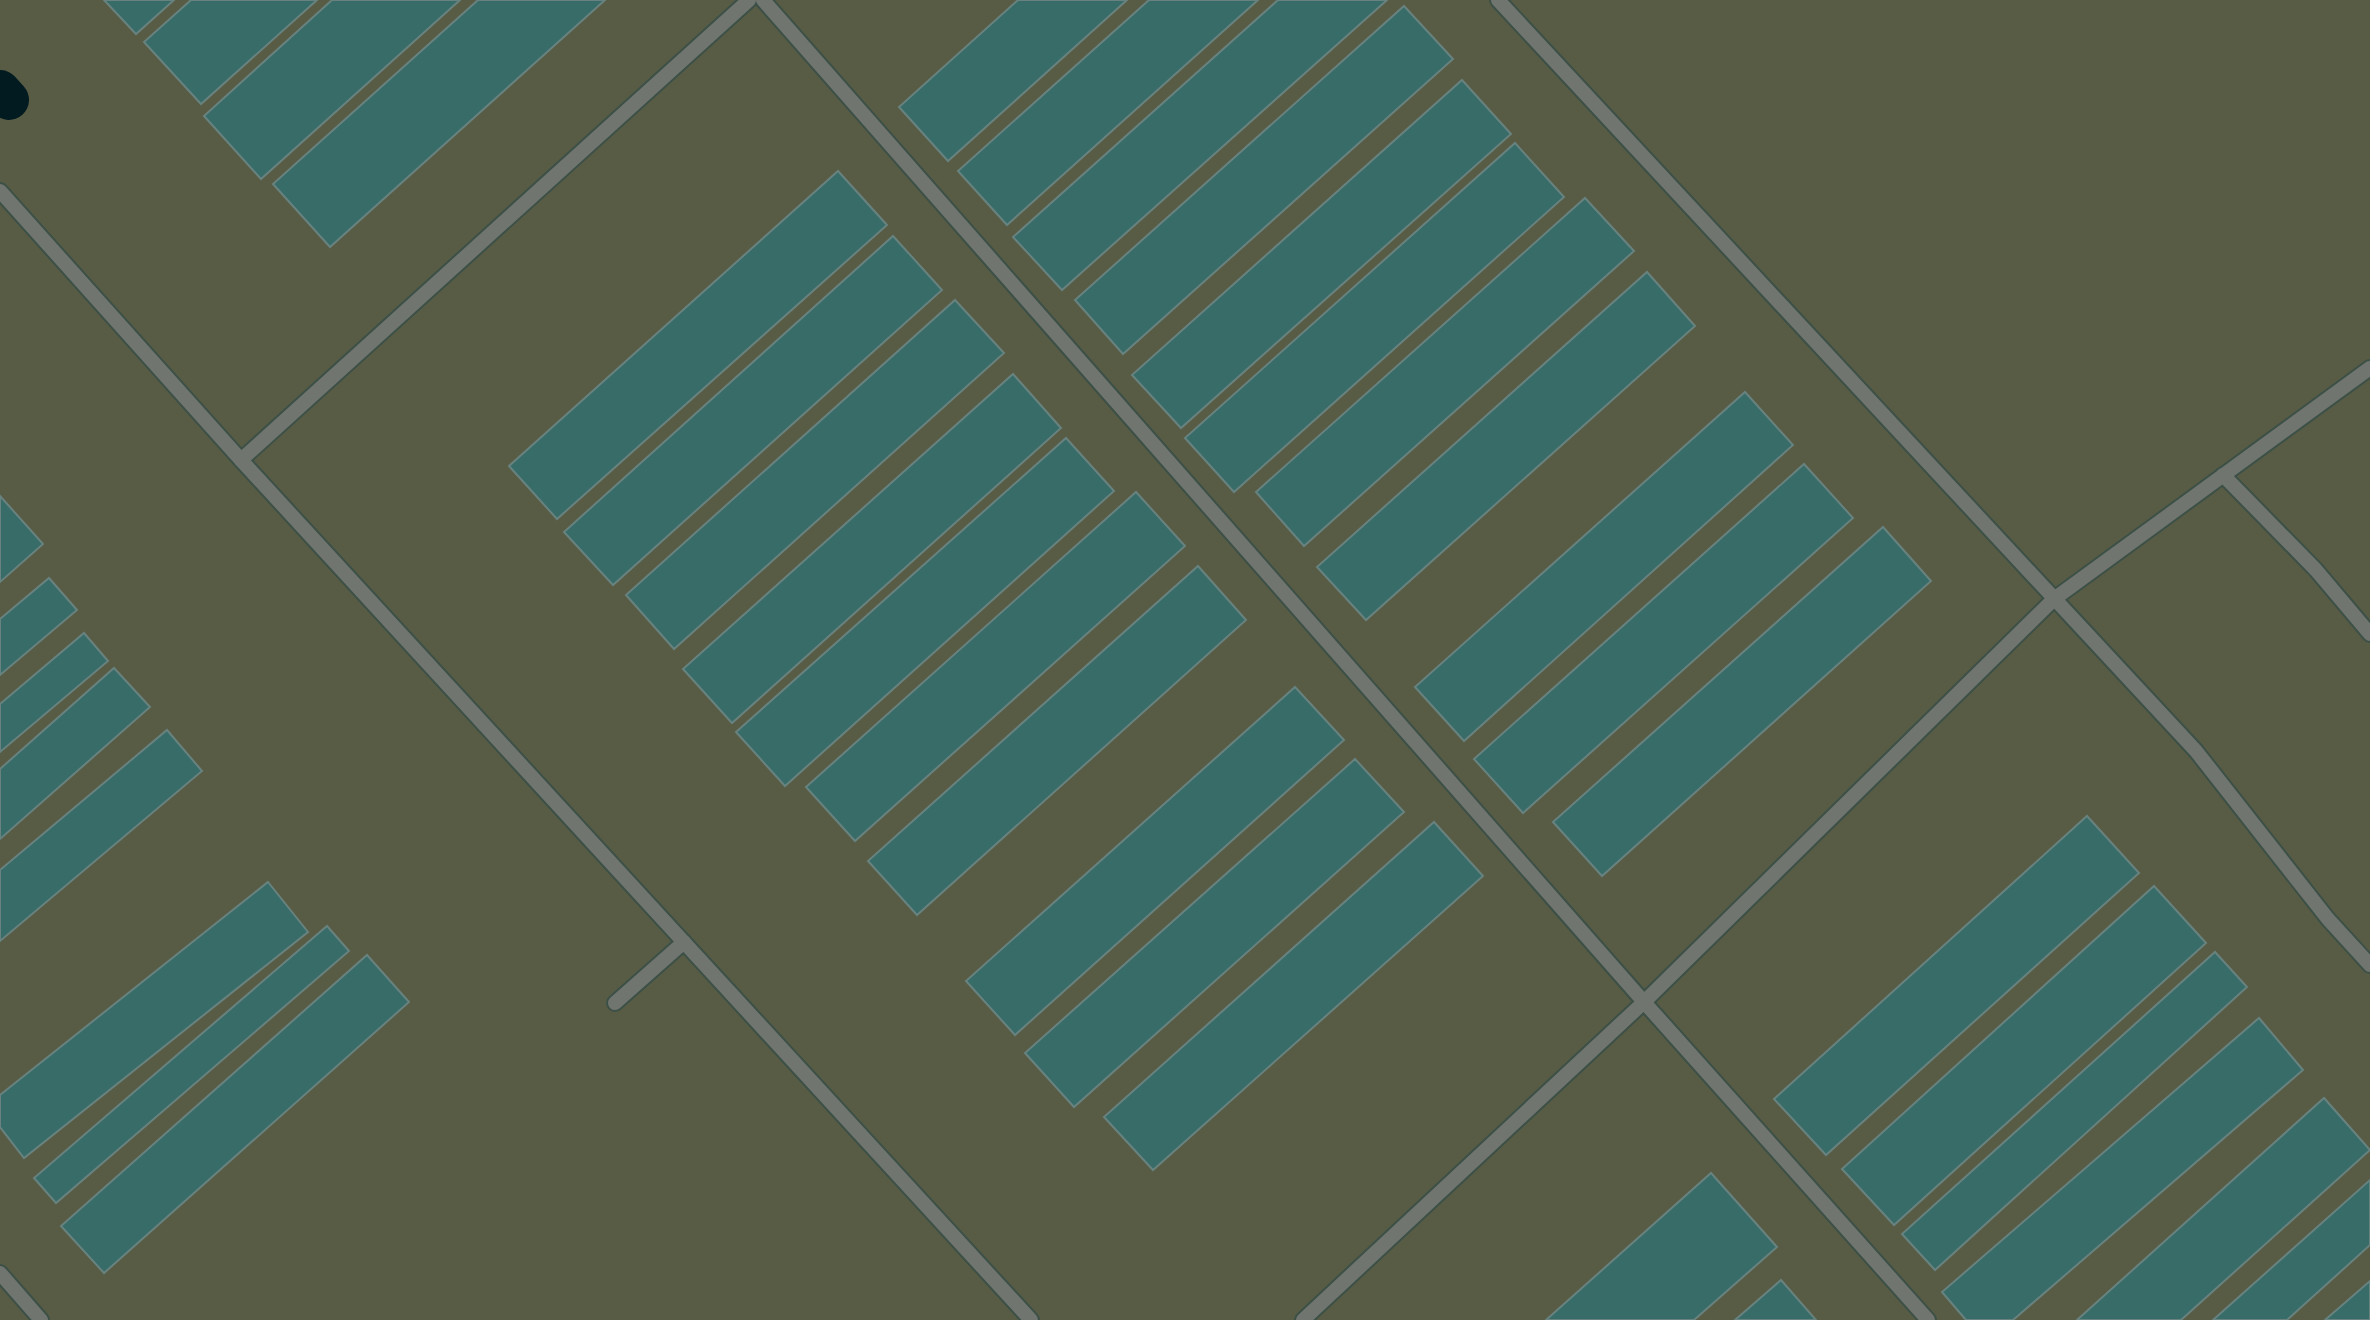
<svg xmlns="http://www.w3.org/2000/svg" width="2370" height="1320" font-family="'Zilla Slab',serif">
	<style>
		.green { fill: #585c45 }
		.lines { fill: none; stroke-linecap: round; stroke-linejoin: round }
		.canal { stroke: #011b20; stroke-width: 40 }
		.building { fill: #376c68; stroke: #68827f; stroke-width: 2 }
		.lane-casing { stroke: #3d5047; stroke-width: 18 }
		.lane { stroke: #70766f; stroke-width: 14 }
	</style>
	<rect width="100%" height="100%" fill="#21352c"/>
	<rect class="green" x="0" y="0" width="2370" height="1320"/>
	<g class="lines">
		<path class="canal" d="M0,90L9,100"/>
	</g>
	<g class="building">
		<path d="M104,0H174L136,34Z"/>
		<path d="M191,0H317L201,104L144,42Z"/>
		<path d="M332,0H460L261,179L204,116Z"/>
		<path d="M478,0H605L330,247L273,184Z"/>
		<path d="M1018,0H1127L948,161L899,107Z"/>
		<path d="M1149,0H1258L1007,225L958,171Z"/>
		<path d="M1278,0H1387L1062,290L1013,237Z"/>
		<path d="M1404,6L1453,59L1123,354L1075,300Z"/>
		<path d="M1462,80L1511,134L1181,428L1132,375Z"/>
		<path d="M1515,143L1564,197L1234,492L1185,438Z"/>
		<path d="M838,171L887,225L557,519L509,466Z"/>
		<path d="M1585,198L1634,251L1304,546L1256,492Z"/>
		<path d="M893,236L942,290L613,585L564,532Z"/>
		<path d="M1647,272L1695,326L1366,620L1317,567Z"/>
		<path d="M955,300L1004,353L674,649L626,595Z"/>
		<path d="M1013,374L1061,428L732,723L683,669Z"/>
		<path d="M1745,392L1793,445L1464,741L1415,687Z"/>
		<path d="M1066,438L1114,491L785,786L736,732Z"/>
		<path d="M1804,464L1853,518L1523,813L1474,759Z"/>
		<path d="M1136,492L1185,546L855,841L806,787Z"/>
		<path d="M0,496L43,544L0,582Z"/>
		<path d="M1883,527L1931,581L1602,876L1553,822Z"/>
		<path d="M1198,566L1246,620L917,915L868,861Z"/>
		<path d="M49,578L77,610L0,675V619Z"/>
		<path d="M84,633L108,661L0,752V704Z"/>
		<path d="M114,668L150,707L0,839V769Z"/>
		<path d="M1295,687L1344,740L1015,1035L966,981Z"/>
		<path d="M167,730L202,771L0,941V870Z"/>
		<path d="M1355,759L1404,812L1074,1107L1025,1053Z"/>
		<path d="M2087,816L2139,873L1826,1155L1774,1099Z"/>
		<path d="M1434,822L1483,876L1153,1170L1104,1117Z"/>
		<path d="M268,882L308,932L24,1158L0,1127V1095Z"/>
		<path d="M2154,886L2206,943L1894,1225L1842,1169Z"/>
		<path d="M327,926L349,951L56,1203L34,1178Z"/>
		<path d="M2215,952L2247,987L1935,1270L1902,1234Z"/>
		<path d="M367,955L409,1002L104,1273L61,1226Z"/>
		<path d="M2259,1018L2303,1070L2013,1320H1966L1942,1292Z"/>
		<path d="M2324,1098L2370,1150L2181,1320H2077Z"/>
		<path d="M1711,1173L1777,1247L1694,1320H1546Z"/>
		<path d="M2370,1180V1245L2287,1320H2213Z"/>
		<path d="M1781,1280L1816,1320H1735Z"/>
		<path d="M2370,1281V1320H2325Z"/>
	</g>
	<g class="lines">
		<defs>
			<g id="lane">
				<path d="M763,0L1644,1002L1928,1320"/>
				<path d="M1498,0L2196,751L2328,919L2370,965"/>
				<path d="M0,191L241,460L1031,1320"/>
				<path d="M241,460L749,0"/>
				<path d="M2223,475L2316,570L2370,634"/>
				<path d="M615,1003L684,942"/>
				<path d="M0,1273L41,1320"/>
				<path d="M1303,1320L1644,1002L2054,599L2370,368"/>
			</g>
		</defs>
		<use href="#lane" class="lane-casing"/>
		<use href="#lane" class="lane"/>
	</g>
</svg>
